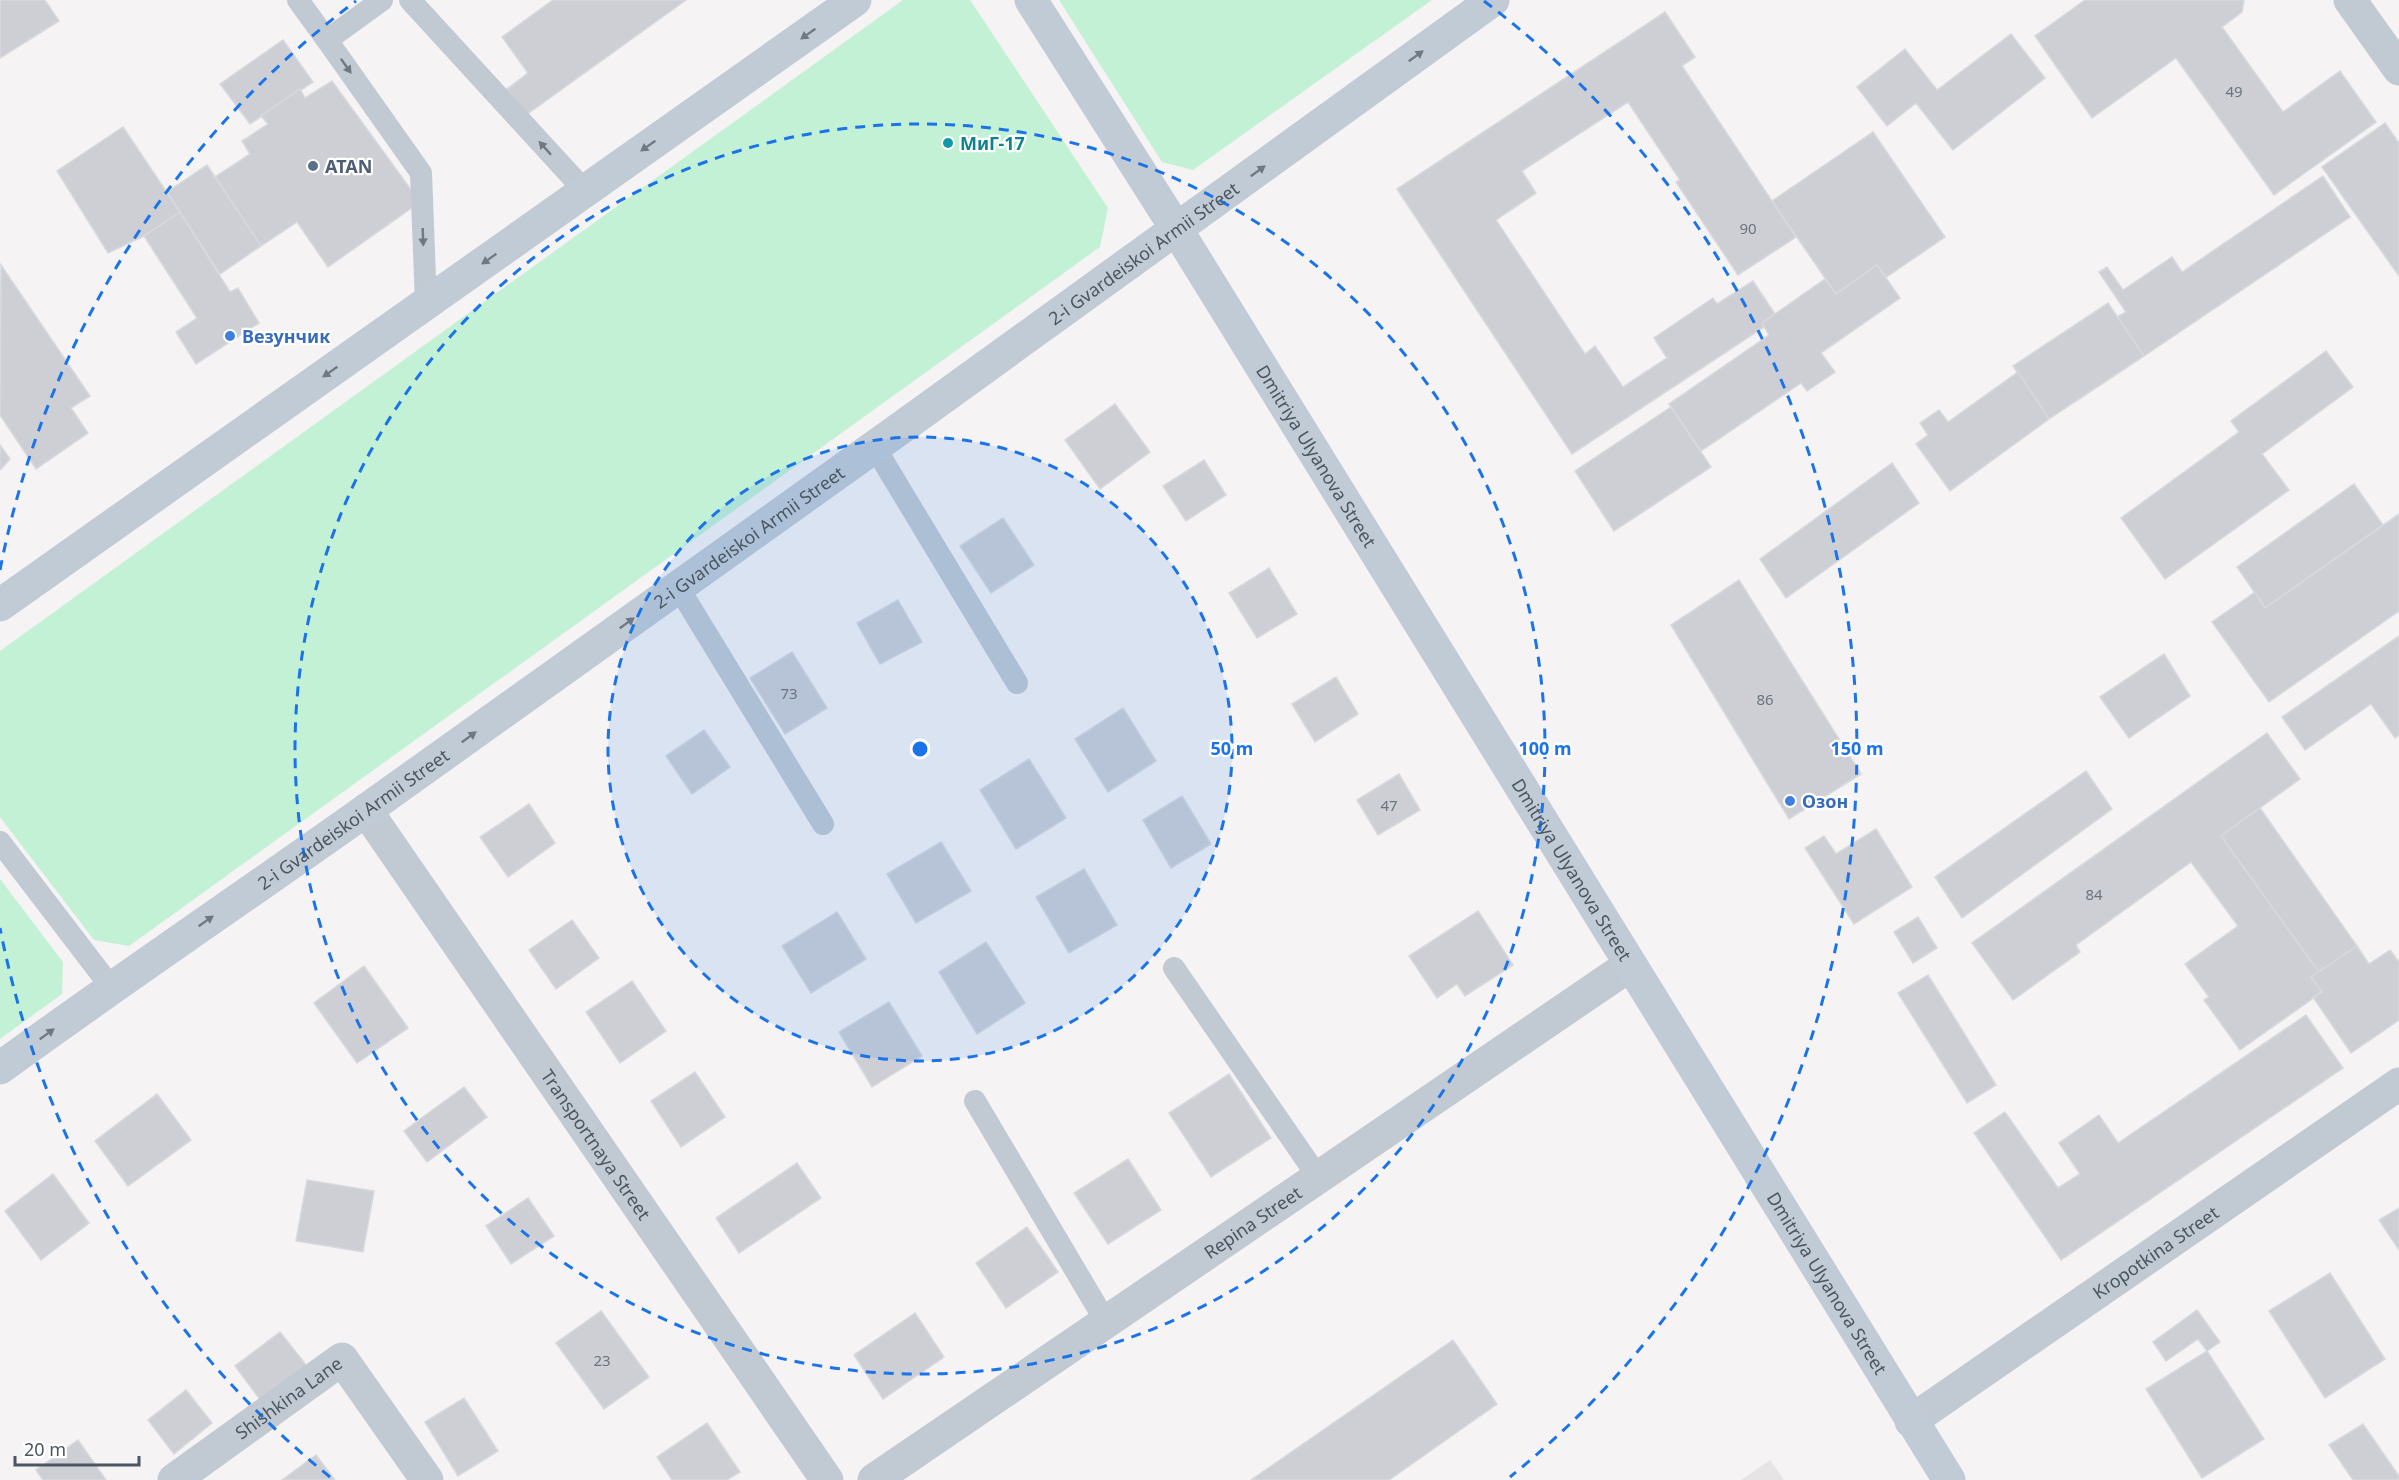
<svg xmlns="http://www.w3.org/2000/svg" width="2399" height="1480" font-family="'Noto Sans',sans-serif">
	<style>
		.education { fill: #e6e4e5 }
		.green { fill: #c3f1d5 }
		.building { fill: #cdcfd5; stroke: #d7d9de; stroke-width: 1.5 }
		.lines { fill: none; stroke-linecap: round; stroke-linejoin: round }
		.lane { stroke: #c1cad2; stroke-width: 22 }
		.street { stroke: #c1cad2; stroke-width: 33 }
		.secondary { stroke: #c1cbd6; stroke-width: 33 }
		.oneway { fill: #6e7984 }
		.oneway2 { fill: #6e7983 }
		.ring { fill: none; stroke: #1a73e8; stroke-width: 3; stroke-dasharray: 10 8 }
		.culture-dot { fill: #0f9aa8; stroke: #fff; stroke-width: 2 }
		.service-dot { fill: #5c6f8a; stroke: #fff; stroke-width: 2 }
		.shop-dot { fill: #3f7fe0; stroke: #fff; stroke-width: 2 }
		.labels { text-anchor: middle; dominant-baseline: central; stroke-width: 4.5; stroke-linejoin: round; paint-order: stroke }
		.number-label { font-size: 15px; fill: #6b747e }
		.culture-label { font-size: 18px; font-weight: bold; fill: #0d838f; stroke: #fff; text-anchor: start }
		.service-label { font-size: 18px; font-weight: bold; fill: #4e5e75; stroke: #fff; text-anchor: start }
		.street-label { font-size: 18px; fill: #4a5661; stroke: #fff }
		.shop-label { font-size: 18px; font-weight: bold; fill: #366cbe; stroke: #fff; text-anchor: start }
		.centre { fill: #1a73e8; stroke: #fff; stroke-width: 3 }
		.ring-label { font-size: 18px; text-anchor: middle; font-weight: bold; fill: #1a73e8; stroke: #fff; stroke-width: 4.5; stroke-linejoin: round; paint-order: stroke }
	</style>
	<rect width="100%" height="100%" fill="#f5f3f3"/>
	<path class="education" d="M1770,1460L1784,1480H1741Z"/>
	<g class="green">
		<path d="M903,0H970L1108,208L1100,247L129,946L94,940L0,817V651Z"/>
		<path d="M1059,0H1432L1193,170L1162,162Z"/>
		<path d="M0,879L63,962L62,994L0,1039Z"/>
	</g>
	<g class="building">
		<path d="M0,0H45L59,21L0,58Z"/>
		<path d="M553,0H686L526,115L507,89L528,73L502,37Z"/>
		<path d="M2085,0H2244L2242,12L2222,27L2283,112L2340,71L2376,122L2274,195L2176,58L2092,118L2035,36Z"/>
		<path d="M1665,12L1695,57L1682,66L1796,237L1738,275L1676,182L1680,180L1628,102L1522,171L1536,193L1496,220L1585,354L1595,346L1623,387L1667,358L1654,338L1713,298L1717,304L1753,281L1775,314L1762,323L1764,327L1572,454L1397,189Z"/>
		<path d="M2011,34L2045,78L1953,150L1916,103L1887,126L1857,87L1905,49L1937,90Z"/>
		<path d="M283,40L313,82L250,124L220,84Z"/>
		<path d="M332,81L420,202L328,267L297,222L261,246L215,177L250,154L242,141L268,124L261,116L300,89L305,98Z"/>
		<path d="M2385,123L2399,143V276L2322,167Z"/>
		<path d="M123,127L180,212L144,236L108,253L57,171Z"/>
		<path d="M1873,132L1945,237L1885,278L1877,265L1836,294L1772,201Z"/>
		<path d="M207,165L261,246L220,274L167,192Z"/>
		<path d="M2323,176L2350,217L2144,356L2117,317L2126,312L2099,272L2107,267L2123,290L2172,257L2182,272Z"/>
		<path d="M180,212L230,292L238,288L259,323L196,364L176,332L197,318L144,236Z"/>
		<path d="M1,265L90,396L71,408L88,433L36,469L0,415Z"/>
		<path d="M1877,265L1900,298L1821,353L1835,372L1807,391L1801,383L1701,451L1669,404L1769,335L1762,323L1825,279L1836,294Z"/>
		<path d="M2108,303L2144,356L2049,419L2013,366Z"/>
		<path d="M2326,351L2353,387L2262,454L2289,490L2165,579L2121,518L2239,432L2231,421Z"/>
		<path d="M2018,372L2049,419L1950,491L1916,444L1928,435L1920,423L1939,410L1948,422Z"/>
		<path d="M1115,404L1150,452L1100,489L1065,440Z"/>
		<path d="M1671,407L1711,467L1614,531L1575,471Z"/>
		<path d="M0,445L10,459L0,470Z"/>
		<path d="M1204,460L1226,495L1186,521L1163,486Z"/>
		<path d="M1892,463L1919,503L1786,598L1760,559Z"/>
		<path d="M2354,484L2383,525L2265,608L2237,567Z"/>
		<path d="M2399,514V611L2269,702L2212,622L2255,592L2265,608Z"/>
		<path d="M1003,518L1034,565L991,593L960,546Z"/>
		<path d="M1269,568L1297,614L1257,638L1229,593Z"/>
		<path d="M1739,580L1861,774L1789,819L1671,625Z"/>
		<path d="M898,600L922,642L880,664L857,623Z"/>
		<path d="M2399,636V735L2395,738L2371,704L2305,750L2282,717Z"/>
		<path d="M792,652L827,708L785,734L750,678Z"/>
		<path d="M2164,654L2190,696L2129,738L2100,697Z"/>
		<path d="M1336,677L1358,714L1315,742L1292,704Z"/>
		<path d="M1123,708L1156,761L1108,792L1075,739Z"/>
		<path d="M704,730L730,767L692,794L666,756Z"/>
		<path d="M2267,733L2300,779L2221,836L2319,972L2311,977L2322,992L2240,1050L2204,1000L2209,997L2185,964L2238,926L2191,862L2076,945L2080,952L2013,1000L1972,943Z"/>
		<path d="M1029,759L1066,818L1016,849L980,790Z"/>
		<path d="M2086,771L2112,809L1962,918L1935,877Z"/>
		<path d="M1399,774L1420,810L1378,835L1357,800Z"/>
		<path d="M1182,796L1211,844L1171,868L1143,820Z"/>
		<path d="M529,804L555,843L508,877L480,837Z"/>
		<path d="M2260,808L2357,946L2319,972L2221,836Z"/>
		<path d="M1876,829L1912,887L1854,924L1805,848L1824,836L1836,854Z"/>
		<path d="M941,842L971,891L916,923L887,874Z"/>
		<path d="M1084,869L1117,925L1069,953L1036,897Z"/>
		<path d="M1478,911L1513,965L1465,996L1457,984L1437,998L1409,956Z"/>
		<path d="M837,912L866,959L811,993L782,946Z"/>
		<path d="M1918,917L1937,948L1913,963L1894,932Z"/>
		<path d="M572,920L599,958L556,989L529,950Z"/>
		<path d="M986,942L1025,1003L977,1034L939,972Z"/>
		<path d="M2357,946L2369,964L2390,950L2399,962V1020L2351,1053L2313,997L2322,992L2311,977Z"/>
		<path d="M364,966L408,1028L357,1063L314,1003Z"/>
		<path d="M1928,975L1996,1085L1967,1103L1898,993Z"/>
		<path d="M632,981L666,1031L620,1063L586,1012Z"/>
		<path d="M889,1002L922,1056L872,1087L839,1032Z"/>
		<path d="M2306,1015L2343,1068L2061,1260L1974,1133L2005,1112L2058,1188L2080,1174L2059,1143L2099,1115L2118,1143Z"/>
		<path d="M695,1072L725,1117L681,1147L651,1101Z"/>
		<path d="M1229,1074L1271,1138L1211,1177L1169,1113Z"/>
		<path d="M464,1087L487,1117L427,1162L404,1131Z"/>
		<path d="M157,1094L191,1140L128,1186L95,1141Z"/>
		<path d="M1128,1159L1161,1210L1108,1244L1074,1193Z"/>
		<path d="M797,1163L821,1198L739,1253L716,1218Z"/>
		<path d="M53,1174L89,1223L41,1260L5,1211Z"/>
		<path d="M307,1180L374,1191L363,1252L296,1241Z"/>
		<path d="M528,1198L554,1236L511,1264L486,1226Z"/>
		<path d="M2399,1208V1250L2379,1220Z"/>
		<path d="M1027,1227L1058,1272L1006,1308L976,1263Z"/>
		<path d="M2330,1273L2385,1359L2325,1398L2269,1311Z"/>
		<path d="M2197,1310L2220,1342L2207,1351L2198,1339L2166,1361L2153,1342Z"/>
		<path d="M601,1311L649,1377L604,1409L556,1343Z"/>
		<path d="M915,1313L944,1357L883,1399L854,1355Z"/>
		<path d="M280,1332L307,1366L261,1401L235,1366Z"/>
		<path d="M1453,1340L1497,1404L1389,1480H1251Z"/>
		<path d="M2207,1351L2264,1439L2202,1478L2146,1389Z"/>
		<path d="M186,1390L212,1423L174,1454L148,1420Z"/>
		<path d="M464,1398L498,1451L458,1476L425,1422Z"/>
		<path d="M707,1423L740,1472L727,1480H672L657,1457Z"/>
		<path d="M2363,1424L2399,1476V1480H2353L2329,1445Z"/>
		<path d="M78,1440L106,1480H43L36,1470Z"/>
		<path d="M316,1455L335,1480H282Z"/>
	</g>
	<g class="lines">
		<g class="lane">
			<path d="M298,0L327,40"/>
			<path d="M382,0L327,40L421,173L426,304"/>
			<path d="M410,0L585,191"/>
			<path d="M874,446L1017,683"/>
			<path d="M678,587L823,824"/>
			<path d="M0,842L111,987"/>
			<path d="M1174,968L1318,1177"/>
			<path d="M975,1101L1106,1322"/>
		</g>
		<g class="street">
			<path d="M2350,0L2399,69"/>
			<path id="s1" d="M366,810L827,1480"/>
			<path id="s2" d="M1911,1421L2399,1084"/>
			<path id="s3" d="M174,1480L342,1359L427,1480"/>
			<path id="s4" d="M874,1480L1630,965"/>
		</g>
		<g class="secondary">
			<path id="s5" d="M1031,0L1177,230L1949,1480"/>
			<path d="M0,605L855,0"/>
			<path id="s6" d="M0,1068C122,979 247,895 369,808C745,541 1120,271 1493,0"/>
		</g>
	</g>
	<defs><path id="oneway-solid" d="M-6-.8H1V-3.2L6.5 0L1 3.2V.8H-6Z" transform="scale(1.5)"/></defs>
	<g class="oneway">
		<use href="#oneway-solid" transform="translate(808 34) rotate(145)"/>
		<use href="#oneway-solid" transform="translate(1416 56) rotate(-36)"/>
		<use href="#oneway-solid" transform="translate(648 146) rotate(145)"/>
		<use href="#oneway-solid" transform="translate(1258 171) rotate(-36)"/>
		<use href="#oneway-solid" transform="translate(489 259) rotate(145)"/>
		<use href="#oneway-solid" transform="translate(330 372) rotate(145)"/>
		<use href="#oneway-solid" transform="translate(627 623) rotate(-36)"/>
		<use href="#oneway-solid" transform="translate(469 737) rotate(-36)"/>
		<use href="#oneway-solid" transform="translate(206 921) rotate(-35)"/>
		<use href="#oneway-solid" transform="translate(47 1034) rotate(-36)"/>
	</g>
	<g class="oneway2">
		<use href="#oneway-solid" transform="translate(346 66) rotate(55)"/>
		<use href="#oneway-solid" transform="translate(545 148) rotate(-132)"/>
		<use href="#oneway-solid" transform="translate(423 237) rotate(88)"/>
	</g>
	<circle cx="920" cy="749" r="312" fill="#1a73e8" fill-opacity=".12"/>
	<g class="ring">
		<circle cx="920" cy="749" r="312"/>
		<circle cx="920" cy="749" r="625"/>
		<path d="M330 1477A937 937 0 0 1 0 928M0 570A937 937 0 0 1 356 1M1484 1A937 937 0 0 1 1510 1477"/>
	</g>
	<circle class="culture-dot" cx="948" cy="143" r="6"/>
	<circle class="service-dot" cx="313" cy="166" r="6"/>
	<g class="shop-dot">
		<circle cx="230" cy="336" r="6"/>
		<circle cx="1790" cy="801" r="6"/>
	</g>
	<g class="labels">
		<g class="number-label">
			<text x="2234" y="91">49</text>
			<text x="1748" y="228">90</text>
			<text x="789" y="693">73</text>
			<text x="1765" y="699">86</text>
			<text x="1389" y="805">47</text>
			<text x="2094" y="894">84</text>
			<text x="602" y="1360">23</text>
		</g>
		<g class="culture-label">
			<text x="960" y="143">МиГ-17</text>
		</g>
		<g class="service-label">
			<text x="325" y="166">ATAN</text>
		</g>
		<g class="street-label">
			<text stroke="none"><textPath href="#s6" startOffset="1404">2-i Gvardeiskoi Armii Street</textPath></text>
			<text stroke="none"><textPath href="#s5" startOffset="538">Dmitriya Ulyanova Street</textPath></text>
			<text stroke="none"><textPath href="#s6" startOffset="918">2-i Gvardeiskoi Armii Street</textPath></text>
			<text stroke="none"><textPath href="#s6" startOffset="432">2-i Gvardeiskoi Armii Street</textPath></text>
			<text stroke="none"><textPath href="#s5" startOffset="1024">Dmitriya Ulyanova Street</textPath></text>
			<text stroke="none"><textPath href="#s1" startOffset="406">Transportnaya Street</textPath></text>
			<text stroke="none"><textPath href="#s4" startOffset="458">Repina Street</textPath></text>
			<text stroke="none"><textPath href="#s2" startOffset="297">Kropotkina Street</textPath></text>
			<text stroke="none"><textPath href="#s5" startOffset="1510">Dmitriya Ulyanova Street</textPath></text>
			<text stroke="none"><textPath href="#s3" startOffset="141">Shishkina Lane</textPath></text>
		</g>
		<g class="shop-label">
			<text x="242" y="336">Везунчик</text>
			<text x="1802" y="801">Озон</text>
		</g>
	</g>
	<circle cx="920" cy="749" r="9" class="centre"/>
	<g class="ring-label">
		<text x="1232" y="755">50 m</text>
		<text x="1545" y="755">100 m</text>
		<text x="1857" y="755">150 m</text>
	</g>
	<path d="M15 1456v9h124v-9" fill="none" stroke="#4a5661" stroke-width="3"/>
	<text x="24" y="1456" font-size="18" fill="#4a5661" stroke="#ffffff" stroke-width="4.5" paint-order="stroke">20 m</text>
</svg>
